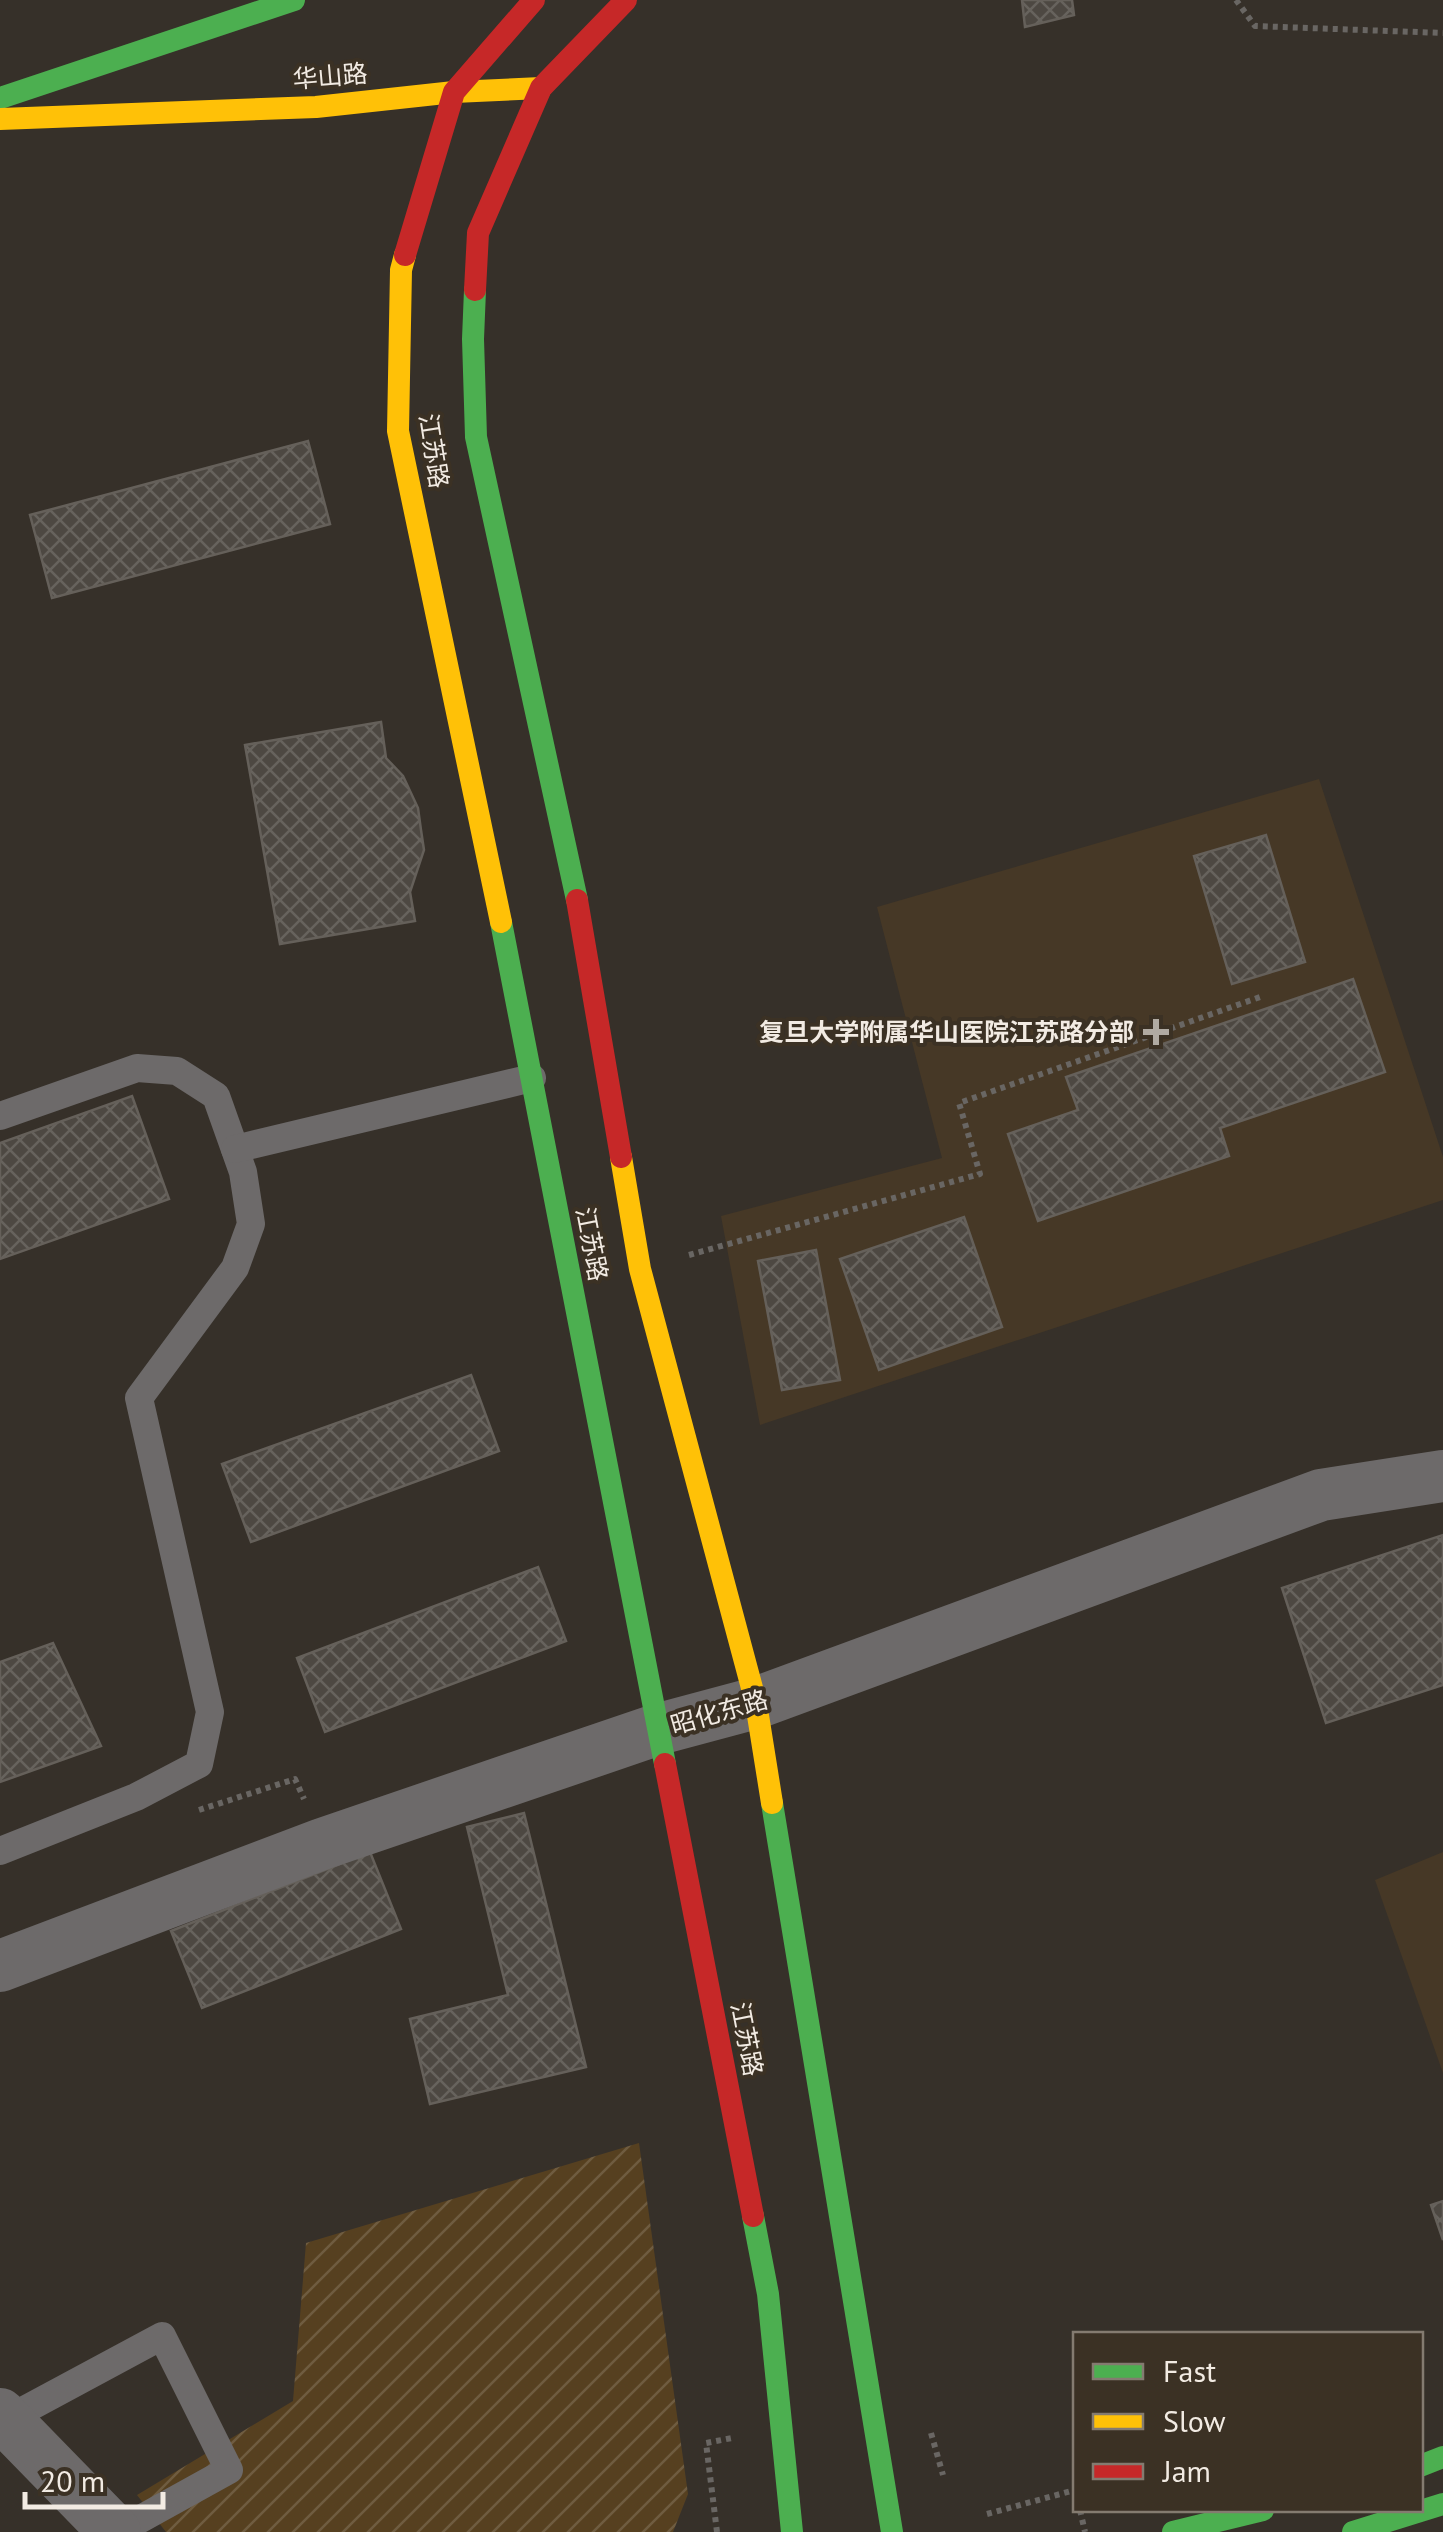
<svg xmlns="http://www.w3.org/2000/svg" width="1443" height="2532" font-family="'PT Sans','Noto Sans SC',sans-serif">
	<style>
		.built { fill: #463826 }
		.garden { fill: url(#garden-furrows) }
		.building { fill: url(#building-cross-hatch); stroke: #65605a; stroke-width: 2.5 }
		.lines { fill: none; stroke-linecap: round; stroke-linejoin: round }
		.path { stroke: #696663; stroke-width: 6; stroke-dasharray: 5 5; stroke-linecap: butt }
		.lane { stroke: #6d6a6a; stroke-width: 28 }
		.street { stroke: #6d6a6a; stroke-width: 52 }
		.fast { stroke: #4caf50; stroke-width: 22 }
		.slow { stroke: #ffc107; stroke-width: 22 }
		.jam { stroke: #c62828; stroke-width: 22 }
		.poi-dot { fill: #b0aaa2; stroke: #3b3124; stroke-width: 4 }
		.labels { text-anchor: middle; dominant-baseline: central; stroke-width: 8; stroke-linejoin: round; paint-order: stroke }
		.street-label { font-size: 25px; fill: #f2ebe3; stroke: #3b3124 }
		.poi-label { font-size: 25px; font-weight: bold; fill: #f2ebe3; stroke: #3b3124; text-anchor: end }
	</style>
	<defs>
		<pattern id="garden-furrows" width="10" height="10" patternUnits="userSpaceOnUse" patternTransform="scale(2.5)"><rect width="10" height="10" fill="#564020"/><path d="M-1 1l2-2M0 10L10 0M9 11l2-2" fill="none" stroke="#6f5c40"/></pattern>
		<pattern id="building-cross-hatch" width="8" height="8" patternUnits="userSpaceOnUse" patternTransform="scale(2.5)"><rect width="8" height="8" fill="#4d4842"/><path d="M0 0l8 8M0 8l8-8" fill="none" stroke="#67635d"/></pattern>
	</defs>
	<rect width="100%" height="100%" fill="#363029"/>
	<g class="built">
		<path d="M1319,779L1443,1157V1200L760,1425L721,1216L942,1158L877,907Z"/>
		<path d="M1443,1852V2073L1375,1880Z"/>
	</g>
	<path class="garden" d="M639,2143L688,2494L673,2532H166L137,2495L293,2401L306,2243Z"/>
	<g class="building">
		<path d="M1022,0H1072L1074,15L1025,27Z"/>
		<path d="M308,441L330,524L52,598L30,515Z"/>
		<path d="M381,722L386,758L403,776L418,808L421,830L424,850L410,892L415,921L280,944L245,745Z"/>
		<path d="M1266,835L1305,962L1232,984L1194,856Z"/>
		<path d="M1353,979L1385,1072L1220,1128L1229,1156L1038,1221L1008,1134L1078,1110L1066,1077Z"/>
		<path d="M132,1096L169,1199L0,1259V1143Z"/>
		<path d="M964,1217L1002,1327L879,1370L840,1259Z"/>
		<path d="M816,1250L840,1380L782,1390L758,1261Z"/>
		<path d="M471,1375L499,1451L251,1542L222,1464Z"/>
		<path d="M1443,1535V1685L1326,1723L1282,1588Z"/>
		<path d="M538,1567L566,1641L325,1732L297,1658Z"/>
		<path d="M53,1643L101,1746L0,1782V1662Z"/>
		<path d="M524,1813L586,2067L430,2104L410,2019L508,1995L467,1827Z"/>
		<path d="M370,1852L401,1929L202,2008L171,1931Z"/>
		<path d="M1443,2201V2240L1431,2205Z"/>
	</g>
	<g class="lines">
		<g class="path">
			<path d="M1236,0L1255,26L1443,33"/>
			<path d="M689,1255L980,1174L959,1103L1260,997"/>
			<path d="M199,1810L295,1779L304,1799"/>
			<path d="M931,2433L943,2475"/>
			<path d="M1080,2510L1085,2532"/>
			<path d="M987,2514L1075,2490L1076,2493"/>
			<path d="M717,2532L706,2443L732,2438"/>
		</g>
		<g class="lane">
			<path d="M0,1116L137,1068L177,1071L216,1096L243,1172L251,1224L235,1268L139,1398L210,1712L199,1764L136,1797L0,1851"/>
			<path d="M235,1149L532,1078"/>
			<path d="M6,2420L162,2336L229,2470L117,2532"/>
		</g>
		<g class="street">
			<path d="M0,1966L322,1844L659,1729L756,1703L1321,1495L1443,1476"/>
			<path d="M0,2414L115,2532"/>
		</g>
		<g class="fast">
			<path d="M0,98L294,0"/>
			<path d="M475,290L473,339L476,437L577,900"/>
			<path d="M501,922L665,1764"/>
			<path d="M772,1803L892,2532"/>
			<path d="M753,2216L768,2294L792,2532"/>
			<path d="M1420,2466L1443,2457"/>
			<path d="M1173,2532L1263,2510"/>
			<path d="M1353,2532L1443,2504"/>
		</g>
		<g class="slow">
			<path d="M0,119L316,107L454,92L541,88"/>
			<path d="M405,255L401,270L398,431L501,922"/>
			<path d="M621,1157L640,1269L756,1703L772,1803"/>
		</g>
		<g class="jam">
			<path d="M405,255L454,92L534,0"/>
			<path d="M475,290L478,233L541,88L626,0"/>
			<path d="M577,900L621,1157"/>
			<path d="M665,1764L753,2216"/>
		</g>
	</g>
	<path class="poi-dot" d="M1151 1017h10v10h10v10h-10v10h-10v-10h-10v-10h10z"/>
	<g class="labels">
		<g class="street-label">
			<text transform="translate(330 76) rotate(-5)">华山路</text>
			<text transform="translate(434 451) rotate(81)">江苏路</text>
			<text transform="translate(592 1244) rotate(79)">江苏路</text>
			<text transform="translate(719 1712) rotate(-16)">昭化东路</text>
			<text transform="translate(747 2039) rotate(79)">江苏路</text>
		</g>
		<g class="poi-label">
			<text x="1134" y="1032">复旦大学附属华山医院江苏路分部</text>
		</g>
	</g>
	<rect x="1073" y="2332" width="350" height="180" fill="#3b3124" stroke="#847b70" stroke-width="2.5"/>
	<rect x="1093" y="2364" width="50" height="15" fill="#4caf50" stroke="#847b70" stroke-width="2.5"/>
	<text x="1163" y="2382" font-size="30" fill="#f2ebe3">Fast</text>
	<rect x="1093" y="2414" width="50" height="15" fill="#ffc107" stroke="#847b70" stroke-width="2.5"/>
	<text x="1163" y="2432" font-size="30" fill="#f2ebe3">Slow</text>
	<rect x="1093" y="2464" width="50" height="15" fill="#c62828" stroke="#847b70" stroke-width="2.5"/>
	<text x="1163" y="2482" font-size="30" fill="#f2ebe3">Jam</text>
	<path d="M25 2492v15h138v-15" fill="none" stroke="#f2ebe3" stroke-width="5"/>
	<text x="40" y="2492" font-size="30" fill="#f2ebe3" stroke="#3b3124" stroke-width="8" paint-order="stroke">20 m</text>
</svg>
